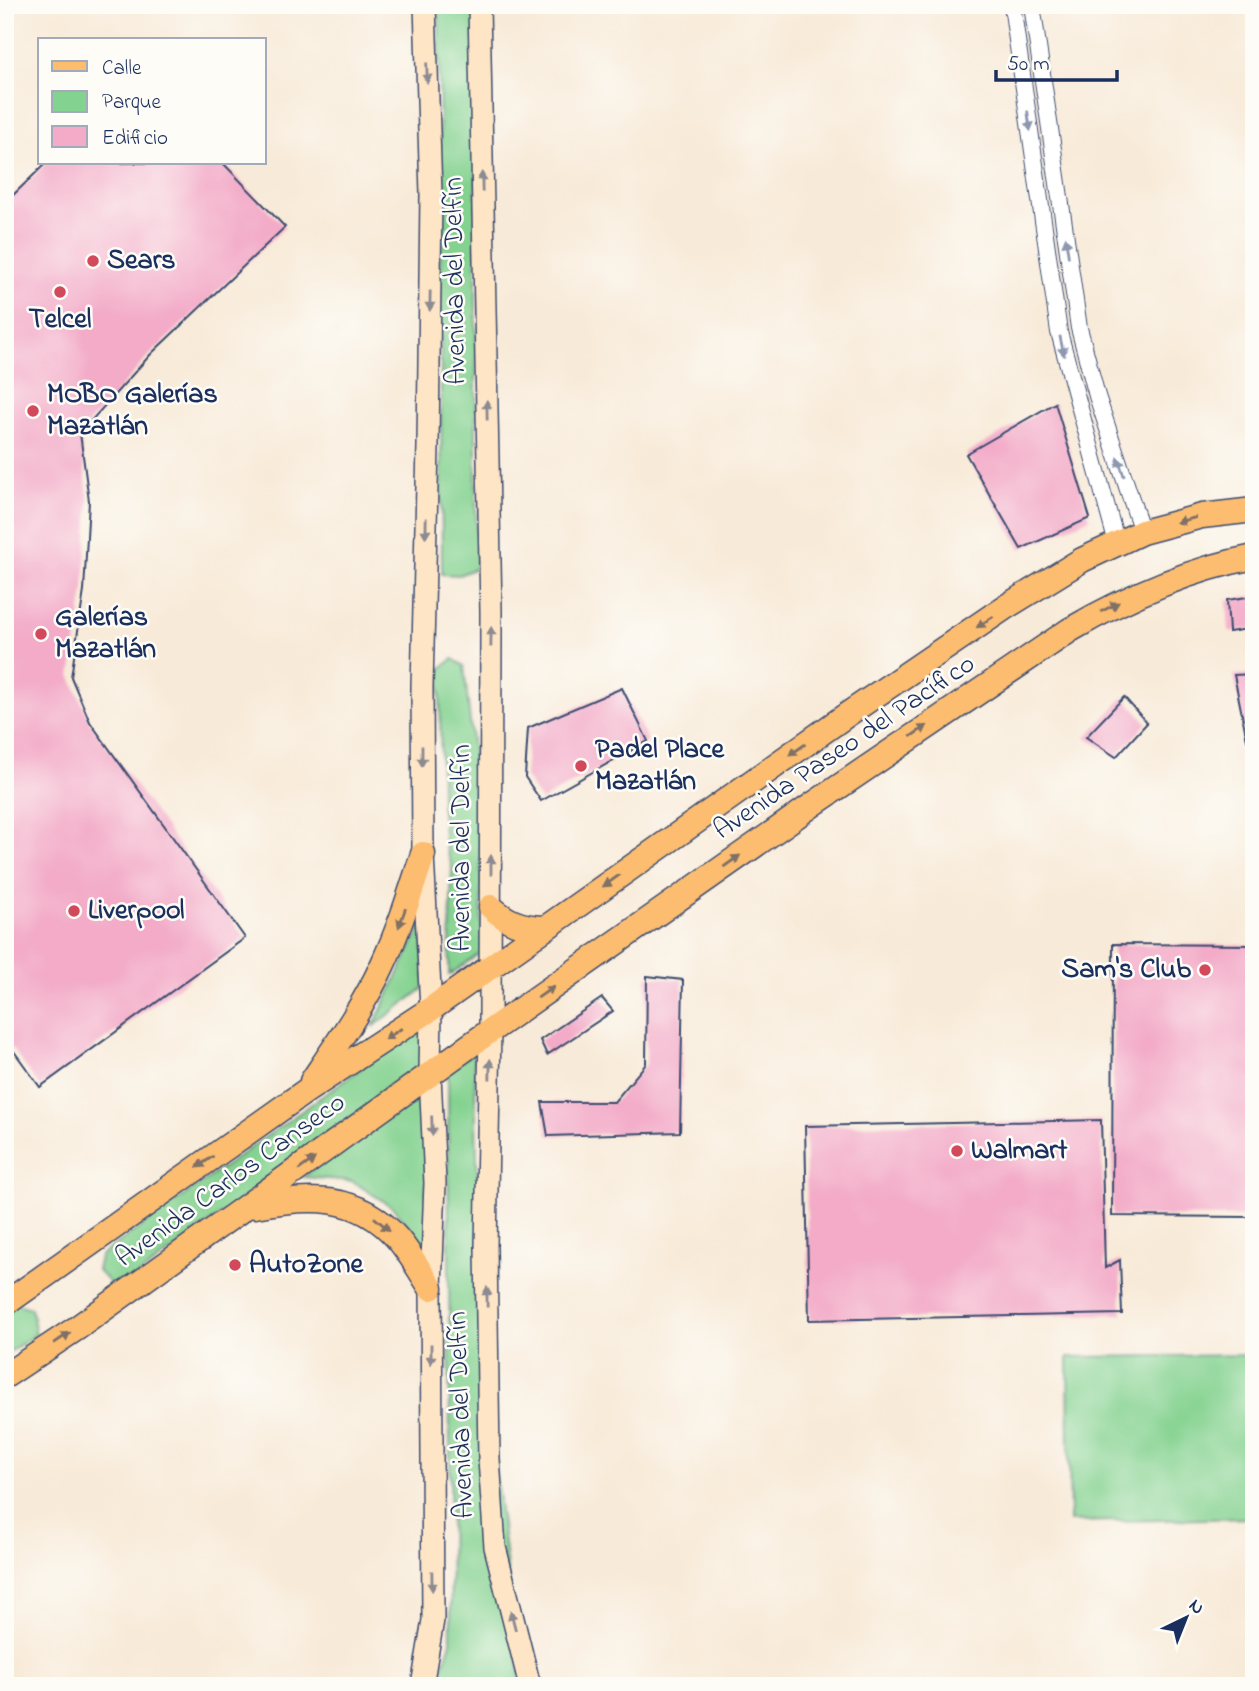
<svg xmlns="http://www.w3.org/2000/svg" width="1259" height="1691" font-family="'Indie Flower',sans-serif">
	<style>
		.green { fill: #84d290; stroke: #508077; stroke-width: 2 }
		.building { fill: #f3abc8 }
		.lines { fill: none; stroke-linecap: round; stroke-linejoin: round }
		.street-casing { stroke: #3c4b70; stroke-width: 18 }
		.secondary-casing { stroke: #3c4b70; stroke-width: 24 }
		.primary-casing { stroke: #3c4b70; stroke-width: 27 }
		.street { stroke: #fff; stroke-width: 16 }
		.secondary { stroke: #fee5c5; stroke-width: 21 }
		.primary { stroke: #fcbd6f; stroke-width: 24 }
		.oneway { fill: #8c8a92 }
		.oneway2 { fill: #8d97ae }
		.oneway3 { fill: #806f66 }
		.poi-dot { fill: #d1495b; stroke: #fdfcf7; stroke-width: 2.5 }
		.labels { text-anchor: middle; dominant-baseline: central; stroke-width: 5; stroke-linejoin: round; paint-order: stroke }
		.poi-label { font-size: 28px; font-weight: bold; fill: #1b2f5e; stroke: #fdfcf7; text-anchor: start }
		.street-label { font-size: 28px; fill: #1b2f5e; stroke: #fdfcf7 }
	</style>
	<rect width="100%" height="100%" fill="#fdfcf7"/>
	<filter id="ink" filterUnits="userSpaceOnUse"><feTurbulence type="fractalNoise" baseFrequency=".0143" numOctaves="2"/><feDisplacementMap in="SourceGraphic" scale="14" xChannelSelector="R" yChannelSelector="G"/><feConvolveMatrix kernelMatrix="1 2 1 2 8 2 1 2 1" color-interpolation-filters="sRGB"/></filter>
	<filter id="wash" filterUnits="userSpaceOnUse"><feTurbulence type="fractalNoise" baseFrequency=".00686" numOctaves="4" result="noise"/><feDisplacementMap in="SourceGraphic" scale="28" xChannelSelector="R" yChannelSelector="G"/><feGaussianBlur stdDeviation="1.57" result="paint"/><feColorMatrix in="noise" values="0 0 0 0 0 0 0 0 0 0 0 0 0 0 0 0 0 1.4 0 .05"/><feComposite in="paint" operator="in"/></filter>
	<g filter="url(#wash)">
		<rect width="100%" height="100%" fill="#f8ead8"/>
		<g class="green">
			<path d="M439,5H476V568L459,575L442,574Z"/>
			<path d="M453,659L464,666L480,816L482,952L449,975L452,867L445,845L441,801L440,669Z"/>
			<path d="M422,925L425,987L373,1027Z"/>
			<path d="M424,1023L427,1063L117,1291L97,1270L100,1256Z"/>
			<path d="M474,1052L483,1369L520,1676L518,1686H437L451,1642L448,1072Z"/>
			<path d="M423,1085L428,1248L394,1208L352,1181L303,1177Z"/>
			<path d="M14,1303L31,1308L36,1334L5,1355V1309Z"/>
			<path d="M1254,1355V1518L1070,1522L1068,1357Z"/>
		</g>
		<g id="blocks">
			<g class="building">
				<path d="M46,163H223L285,227L151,354L80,433L89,501L84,591L71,677L90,722L245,938L40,1087L5,1039V203Z"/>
				<path d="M1055,403L1090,518L1021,549L966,454Z"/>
				<path d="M1254,596V628L1229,632L1227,600Z"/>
				<path d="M1254,674V739L1247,740L1234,675Z"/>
				<path d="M622,688L648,741L541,801L525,777L528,728Z"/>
				<path d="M1124,697L1147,723L1116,757L1086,737Z"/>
				<path d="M1113,944L1254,945V1217L1112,1216Z"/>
				<path d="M647,976L683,980L680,1132L548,1136L542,1102H614L646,1064Z"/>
				<path d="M602,998L613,1011L547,1055L540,1040Z"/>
				<path d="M1101,1120L1105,1268L1120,1260L1122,1314L809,1320L805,1126Z"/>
			</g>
		</g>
	</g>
	<g filter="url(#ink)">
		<use href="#blocks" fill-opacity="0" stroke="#3c4b70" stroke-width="2"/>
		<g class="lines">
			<defs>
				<g id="street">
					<path d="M1012,5L1059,332L1117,544"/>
					<path d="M1032,5L1079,328L1097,396L1142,532"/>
				</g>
				<g id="secondary">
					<path d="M479,5L491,612L490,1031L486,1247L489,1459L495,1547L530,1686"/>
					<path d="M422,1686L433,1620L431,1288L435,1183L430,1074L431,1009L423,854L422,687L428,446L431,194L425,5"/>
				</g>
				<g id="primary">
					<path d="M491,907C507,922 521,927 543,928"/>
					<path d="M312,1081C337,1044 363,1007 382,966C399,930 411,891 423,854"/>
					<path d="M255,1206C308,1196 358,1193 397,1238C410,1253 420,1271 431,1288"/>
					<path d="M5,1304L306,1091L431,1009L848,714L1004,608L1082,560L1142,532L1202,516L1254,510"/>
					<path d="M5,1376L77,1328L490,1031L815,803L1070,630C1128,596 1187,570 1254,557"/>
				</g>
			</defs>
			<use href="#street" class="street-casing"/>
			<use href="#secondary" class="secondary-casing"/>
			<use href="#primary" class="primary-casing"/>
			<use href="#street" class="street"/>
			<use href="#secondary" class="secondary"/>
			<use href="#primary" class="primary"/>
		</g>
		<defs><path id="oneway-solid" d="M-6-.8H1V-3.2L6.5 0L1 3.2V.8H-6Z" transform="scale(1.75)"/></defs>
		<g class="oneway">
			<use href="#oneway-solid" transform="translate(427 73) rotate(88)"/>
			<use href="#oneway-solid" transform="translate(482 182) rotate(-91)"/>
			<use href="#oneway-solid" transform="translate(430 301) rotate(91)"/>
			<use href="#oneway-solid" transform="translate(487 410) rotate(-91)"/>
			<use href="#oneway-solid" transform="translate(426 528) rotate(91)"/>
			<use href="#oneway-solid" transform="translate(491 637) rotate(-89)"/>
			<use href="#oneway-solid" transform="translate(422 756) rotate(90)"/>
			<use href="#oneway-solid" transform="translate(491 865) rotate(-90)"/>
			<use href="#oneway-solid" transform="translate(490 1069) rotate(-89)"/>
			<use href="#oneway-solid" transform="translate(432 1126) rotate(88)"/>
			<use href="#oneway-solid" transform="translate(487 1297) rotate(-91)"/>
			<use href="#oneway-solid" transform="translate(431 1354) rotate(90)"/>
			<use href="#oneway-solid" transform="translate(432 1581) rotate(89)"/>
			<use href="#oneway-solid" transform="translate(513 1620) rotate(-104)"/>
		</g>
		<g class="oneway2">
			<use href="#oneway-solid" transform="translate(1029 121) rotate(82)"/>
			<use href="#oneway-solid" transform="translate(1067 247) rotate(-98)"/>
			<use href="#oneway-solid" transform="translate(1062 346) rotate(78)"/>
			<use href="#oneway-solid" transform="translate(1121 467) rotate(-108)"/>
		</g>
		<g class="oneway3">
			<use href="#oneway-solid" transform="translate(1186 520) rotate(166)"/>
			<use href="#oneway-solid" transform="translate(1110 607) rotate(-27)"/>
			<use href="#oneway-solid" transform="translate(985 622) rotate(146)"/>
			<use href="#oneway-solid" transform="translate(919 731) rotate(-34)"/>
			<use href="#oneway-solid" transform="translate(797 750) rotate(145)"/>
			<use href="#oneway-solid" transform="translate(732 861) rotate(-35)"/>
			<use href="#oneway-solid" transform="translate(611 881) rotate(145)"/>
			<use href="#oneway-solid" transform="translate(402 918) rotate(110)"/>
			<use href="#oneway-solid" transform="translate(546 992) rotate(-35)"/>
			<use href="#oneway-solid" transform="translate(393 1034) rotate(147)"/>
			<use href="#oneway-solid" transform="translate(205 1162) rotate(145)"/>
			<use href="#oneway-solid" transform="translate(307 1164) rotate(-36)"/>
			<use href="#oneway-solid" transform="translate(382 1224) rotate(40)"/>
			<use href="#oneway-solid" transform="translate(62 1338) rotate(-34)"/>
		</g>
	</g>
	<g class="poi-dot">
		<circle cx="93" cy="261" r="7"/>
		<circle cx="60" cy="292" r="7"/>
		<circle cx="33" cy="411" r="7"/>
		<circle cx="41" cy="634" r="7"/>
		<circle cx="581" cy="766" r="7"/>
		<circle cx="74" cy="911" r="7"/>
		<circle cx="1205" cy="970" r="7"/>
		<circle cx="957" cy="1151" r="7"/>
		<circle cx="235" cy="1265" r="7"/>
	</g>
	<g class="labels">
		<g class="poi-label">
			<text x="107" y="261">Sears</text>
			<text x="60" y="320" text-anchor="middle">Telcel</text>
			<text x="47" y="395">MOBO Galerías<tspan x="47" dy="32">Mazatlán</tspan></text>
			<text x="55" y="618">Galerías<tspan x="55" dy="32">Mazatlán</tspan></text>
			<text x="595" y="750">Padel Place<tspan x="595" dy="32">Mazatlán</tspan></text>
			<text x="88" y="911">Liverpool</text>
			<text x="1191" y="970" text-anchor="end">Sam's Club</text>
			<text x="971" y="1151">Walmart</text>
			<text x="249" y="1265">AutoZone</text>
		</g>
		<g class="street-label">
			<text transform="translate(456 281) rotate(-91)">Avenida del Delfín</text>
			<text transform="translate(845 748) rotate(-34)">Avenida Paseo del Pacífico</text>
			<text transform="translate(462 848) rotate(-90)">Avenida del Delfín</text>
			<text transform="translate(231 1181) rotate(-36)">Avenida Carlos Canseco</text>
			<text transform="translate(462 1415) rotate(-92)">Avenida del Delfín</text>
		</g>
	</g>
	<rect width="1259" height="1691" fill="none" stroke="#fdfcf7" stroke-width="28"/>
	<rect x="38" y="38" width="228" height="126" fill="#fdfcf7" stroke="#a3aaba" stroke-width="2"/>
	<rect x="52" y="61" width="35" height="10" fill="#fcbd6f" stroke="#a3aaba" stroke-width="2"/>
	<text x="102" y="74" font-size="21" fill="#1b2f5e">Calle</text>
	<rect x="52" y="91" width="35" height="21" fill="#84d290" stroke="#a3aaba" stroke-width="2"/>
	<text x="102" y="108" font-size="21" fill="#1b2f5e">Parque</text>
	<rect x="52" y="126" width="35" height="21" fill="#f3abc8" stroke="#a3aaba" stroke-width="2"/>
	<text x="102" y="144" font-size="21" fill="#1b2f5e">Edificio</text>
	<g transform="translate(1186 1618) rotate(43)" stroke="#fdfcf7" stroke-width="5" paint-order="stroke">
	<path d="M0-5L12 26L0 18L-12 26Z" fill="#1b2f5e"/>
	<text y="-10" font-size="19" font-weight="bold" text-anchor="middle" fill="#1b2f5e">N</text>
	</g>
	<path d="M996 70v10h121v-10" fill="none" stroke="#1b2f5e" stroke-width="3.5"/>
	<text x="1007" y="70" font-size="21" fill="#1b2f5e" stroke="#fdfcf7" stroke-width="5" paint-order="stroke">50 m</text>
</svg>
